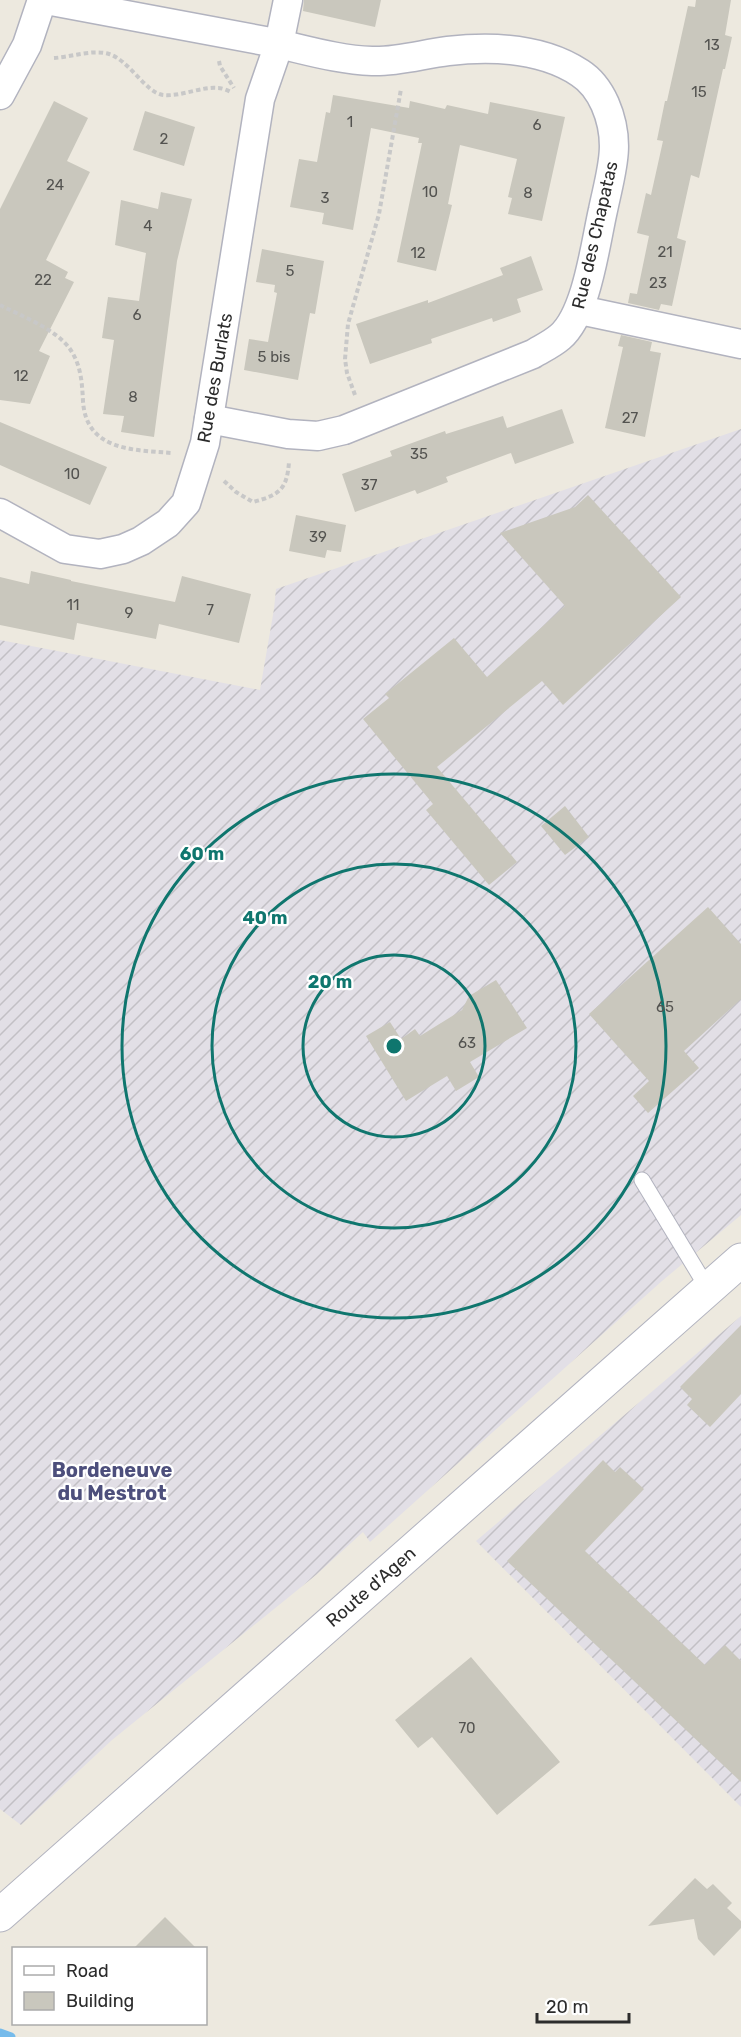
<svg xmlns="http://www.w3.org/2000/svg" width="741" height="2037" font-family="Rubik,sans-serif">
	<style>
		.industrial { fill: url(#industrial-furrows) }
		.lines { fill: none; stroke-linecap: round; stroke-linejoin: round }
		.stream { stroke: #76bbeb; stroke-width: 9 }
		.building { fill: #c9c7bd }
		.lane-casing { stroke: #b2b3bf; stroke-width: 17 }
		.street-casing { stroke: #b2b3bf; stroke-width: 31 }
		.secondary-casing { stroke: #b2b3bf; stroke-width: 35 }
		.path { stroke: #c8c8c8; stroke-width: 4; stroke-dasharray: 4.5 3; stroke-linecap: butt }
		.lane { stroke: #fff; stroke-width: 15 }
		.street { stroke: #fff; stroke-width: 28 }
		.secondary { stroke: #fff; stroke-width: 33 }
		.ring { fill: none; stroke: #0f766e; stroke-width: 3 }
		.labels { text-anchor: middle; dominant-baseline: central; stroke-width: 4.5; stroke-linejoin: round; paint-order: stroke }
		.number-label { font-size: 15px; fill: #535350 }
		.street-label { font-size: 18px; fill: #2c2c2c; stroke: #fff }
		.neighbourhood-label { font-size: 20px; font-weight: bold; fill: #4d4f7c; stroke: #fff }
		.centre { fill: #0f766e; stroke: #fff; stroke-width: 3 }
		.ring-label { font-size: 18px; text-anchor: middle; font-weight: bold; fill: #0f766e; stroke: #fff; stroke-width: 4.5; stroke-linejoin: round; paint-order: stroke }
	</style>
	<defs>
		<pattern id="industrial-furrows" width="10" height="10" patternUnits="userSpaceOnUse" patternTransform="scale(1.5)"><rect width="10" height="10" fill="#e2dfe6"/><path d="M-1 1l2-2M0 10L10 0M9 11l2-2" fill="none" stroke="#c2c0c5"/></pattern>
	</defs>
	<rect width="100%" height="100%" fill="#ede9df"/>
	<g class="industrial">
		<path d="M741,429V1215L662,1281L370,1542L363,1532L316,1575L112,1740L21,1825L0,1809V640L260,690L274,609L276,589Z"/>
		<path d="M741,1316V1807L476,1541Z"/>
	</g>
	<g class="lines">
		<path class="stream" d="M0,2033L11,2037"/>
	</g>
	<g class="building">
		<path d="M304,0H381L375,27L303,11Z"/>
		<path d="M696,0H731L725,35L732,37L725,69H723L699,178L691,175L677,238L686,241L672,306L661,304L659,310L628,303L630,293L637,294L649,236L637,233L646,193L651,195L663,141L657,140L665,101H667L688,6L695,7Z"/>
		<path d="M333,95L409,108L410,101L445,109L447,105L488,114L490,102L565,117L542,221L508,214L512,198L508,197L517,159L460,145L448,204L452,205L436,271L397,262L422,143H418L419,138L371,128L353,230L322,224L324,213L290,207L299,159L317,162L326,112L330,113Z"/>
		<path d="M54,101L88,118L67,161L90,172L46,260L68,272L65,278L74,282L39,351L50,356L30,404L0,400V209Z"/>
		<path d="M145,111L195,127L184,166L133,150Z"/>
		<path d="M161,192L192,199L177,261L154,437L121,432L124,416L103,414L114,340L102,338L108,297L139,301L146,253L115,245L121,200L158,209Z"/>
		<path d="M262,249L324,261L315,314L310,313L298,380L244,370L249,339L268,342L277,293L274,292L275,285L256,282Z"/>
		<path d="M531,256L543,290L517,299L521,312L493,322L492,318L431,339L432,343L370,364L356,324L428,300V303L503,275L500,268Z"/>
		<path d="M621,335L652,342L650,351L661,353L645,437L605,428L623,347L618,346Z"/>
		<path d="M562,409L574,443L515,464L511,453L446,477L448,482L417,494L415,490L355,512L342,474L392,456L390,451L445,431L446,434L503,416L507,428Z"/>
		<path d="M0,422L107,467L90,505L0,465Z"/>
		<path d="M588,495L681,597L563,705L542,681L437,767L517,862L489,885L426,810L433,804L363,719L389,698L385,694L454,638L487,677L565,606L500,533L575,507Z"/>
		<path d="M296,515L346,525L341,552L327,550L325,558L289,551Z"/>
		<path d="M31,571L71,580V581L175,602L182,576L251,594L239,643L159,624L156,639L77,623L74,640L0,625V577L29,584Z"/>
		<path d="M565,806L589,837L565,855L541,826Z"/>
		<path d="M708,907L741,944V999L684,1051L699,1068L648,1113L633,1096L649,1081L589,1014Z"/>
		<path d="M496,980L527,1028L470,1062L479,1077L456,1091L447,1076L406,1101L366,1036L390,1022L401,1039L415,1029L420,1036L462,1010L469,996Z"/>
		<path d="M741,1325V1394L710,1427L687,1405L692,1399L680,1387Z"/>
		<path d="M603,1460L615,1472L620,1467L644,1489L585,1551L705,1665L725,1645L741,1661V1782L507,1561Z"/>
		<path d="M471,1657L560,1762L497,1815L432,1737L418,1748L395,1720Z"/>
		<path d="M695,1878L707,1889L713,1884L732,1903L727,1908L741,1921V1928L714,1956L698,1939L694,1919L648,1926Z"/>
		<path d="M165,1917L196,1948H134Z"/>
	</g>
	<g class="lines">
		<defs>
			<path id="lane" d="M642,1180L708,1289"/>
			<g id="street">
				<path d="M46,0C119,14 192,27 265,41C300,48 336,60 372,61C397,62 423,54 448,51C492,46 542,48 580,73C591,80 600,93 605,104C622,143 611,171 603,210C595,245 587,314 560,337C552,344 541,349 533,354L344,430L318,436L288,434L209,419"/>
				<path d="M0,95L27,45L42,0"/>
				<path d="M580,310L741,344"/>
				<path d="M0,513L65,549L100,554L123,549L141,541L168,523L186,503L205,443L260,99L279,44L288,0"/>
			</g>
			<path id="secondary" d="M0,1915L741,1260"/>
		</defs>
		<use href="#lane" class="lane-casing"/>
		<use href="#street" class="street-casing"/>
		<use href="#secondary" class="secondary-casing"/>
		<g class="path">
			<path d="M54,58C71,57 93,49 109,54C129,60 146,93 163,95C180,97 203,86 218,88C222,88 227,90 231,92"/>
			<path d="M219,61L220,66L234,88"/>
			<path d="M0,305C21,316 56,329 70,349C81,365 82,382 83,401C86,451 134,450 172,453"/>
			<path d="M355,395L347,373L345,359L348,324L379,214L401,89"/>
			<path d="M224,481L236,492L253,502C279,495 287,490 289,462"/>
		</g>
		<use href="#lane" class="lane"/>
		<use href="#street" class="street"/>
		<use href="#secondary" class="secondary"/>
	</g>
	<g class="ring">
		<circle cx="394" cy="1046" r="91"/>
		<circle cx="394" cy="1046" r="182"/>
		<circle cx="394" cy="1046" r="272"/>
	</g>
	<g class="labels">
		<g class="number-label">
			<text x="712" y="45">13</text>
			<text x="699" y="92">15</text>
			<text x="350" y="122">1</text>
			<text x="537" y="125">6</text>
			<text x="164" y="139">2</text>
			<text x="55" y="185">24</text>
			<text x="430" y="192">10</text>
			<text x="528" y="193">8</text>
			<text x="325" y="198">3</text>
			<text x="148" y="226">4</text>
			<text x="665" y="252">21</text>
			<text x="418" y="253">12</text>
			<text x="290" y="271">5</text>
			<text x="43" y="280">22</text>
			<text x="658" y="283">23</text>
			<text x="137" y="315">6</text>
			<text x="274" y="357">5 bis</text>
			<text x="21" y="376">12</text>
			<text x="133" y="397">8</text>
			<text x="630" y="418">27</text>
			<text x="419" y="454">35</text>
			<text x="72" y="474">10</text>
			<text x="369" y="485">37</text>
			<text x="318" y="537">39</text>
			<text x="73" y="605">11</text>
			<text x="210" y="610">7</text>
			<text x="129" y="613">9</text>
			<text x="665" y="1007">65</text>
			<text x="467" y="1043">63</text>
			<text x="467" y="1728">70</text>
		</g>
		<g class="street-label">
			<text transform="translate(595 235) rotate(-77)">Rue des Chapatas</text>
			<text transform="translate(215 378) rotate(-80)">Rue des Burlats</text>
			<text transform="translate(371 1587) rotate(-41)">Route d'Agen</text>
		</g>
		<g class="neighbourhood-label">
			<text x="112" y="1470">Bordeneuve<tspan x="112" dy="23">du Mestrot</tspan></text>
		</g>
	</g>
	<circle cx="394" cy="1046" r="9" class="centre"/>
	<g class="ring-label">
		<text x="202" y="860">60 m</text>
		<text x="265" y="924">40 m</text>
		<text x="330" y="988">20 m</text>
	</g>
	<rect x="12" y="1947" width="195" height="78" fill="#ffffff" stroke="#ababab" stroke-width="1.5"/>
	<rect x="24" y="1966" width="30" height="9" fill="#ffffff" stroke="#ababab" stroke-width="1.5"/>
	<text x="66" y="1977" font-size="18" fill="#2c2c2c">Road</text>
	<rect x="24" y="1992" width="30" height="18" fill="#c9c7bd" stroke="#ababab" stroke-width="1.5"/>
	<text x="66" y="2007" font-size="18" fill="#2c2c2c">Building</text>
	<path d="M537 2013v9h92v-9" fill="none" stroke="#2c2c2c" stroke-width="3"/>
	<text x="546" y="2013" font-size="18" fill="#2c2c2c" stroke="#ffffff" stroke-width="4.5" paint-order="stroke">20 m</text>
</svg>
